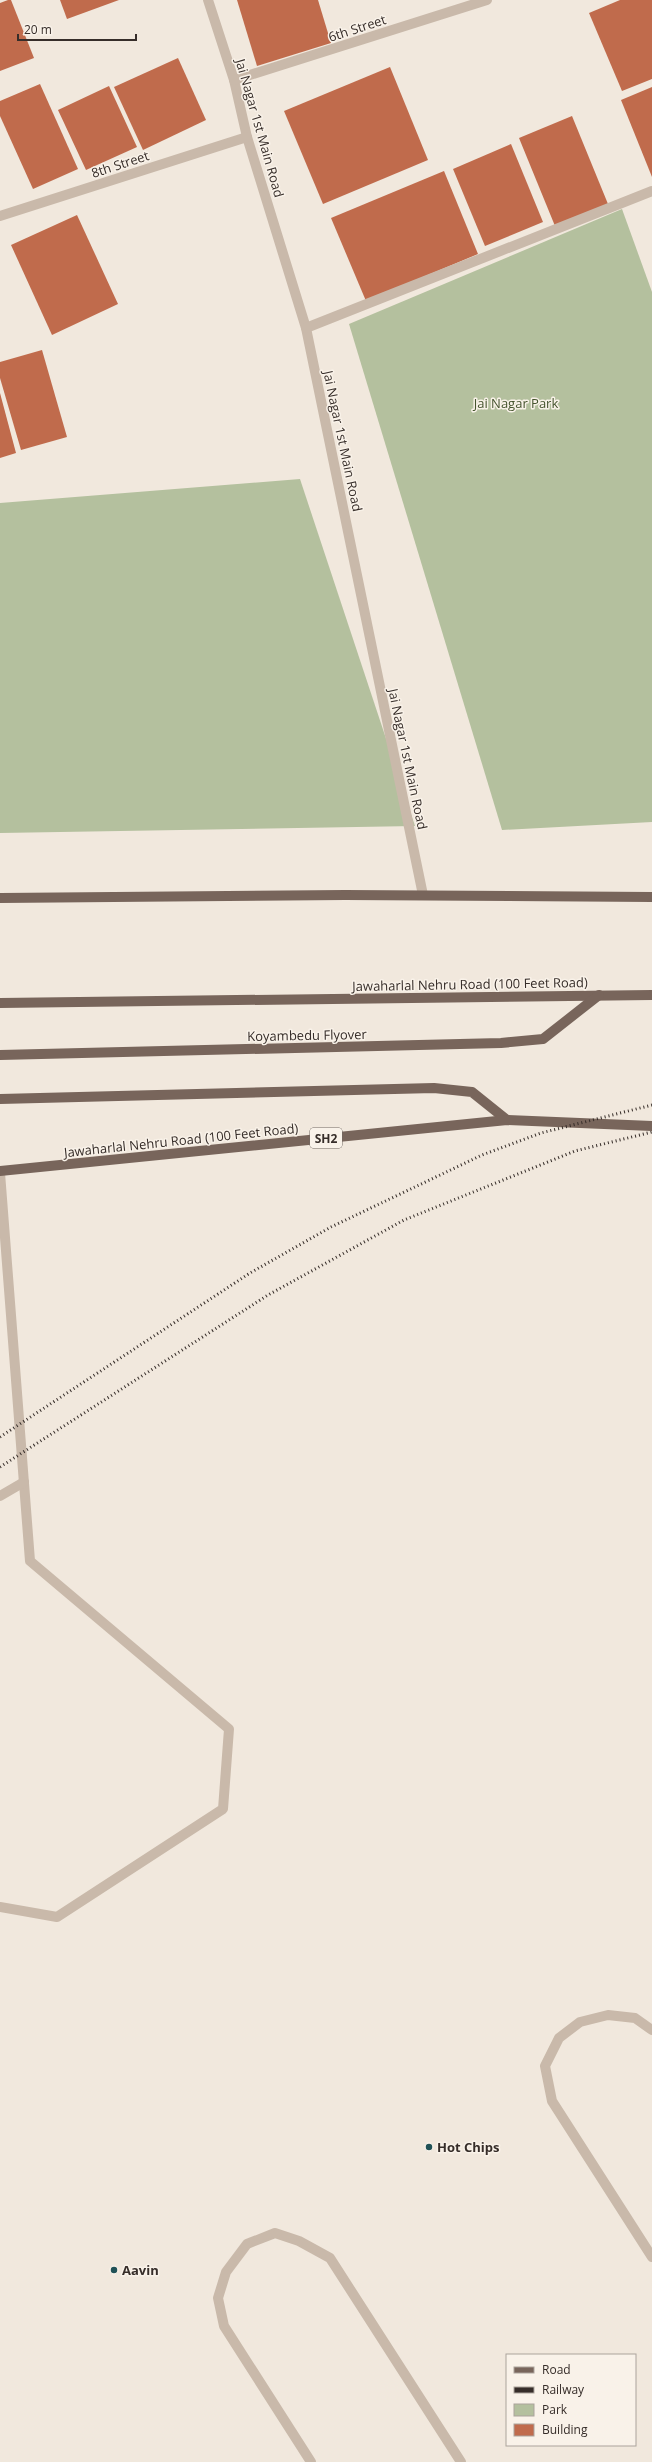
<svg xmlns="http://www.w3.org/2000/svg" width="652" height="2462" font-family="'Open Sans',sans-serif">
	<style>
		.green { fill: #b4c09e }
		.building { fill: #c06b4c }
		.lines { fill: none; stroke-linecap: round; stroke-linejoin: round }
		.lane { stroke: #c9b9aa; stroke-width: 10 }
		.street { stroke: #c9b9aa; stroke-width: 10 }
		.primary { stroke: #78655b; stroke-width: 10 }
		.rail { stroke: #362d29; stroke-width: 3; stroke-dasharray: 1 3; stroke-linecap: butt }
		.poi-dot { fill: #205156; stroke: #f9f2e9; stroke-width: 1.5 }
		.labels { text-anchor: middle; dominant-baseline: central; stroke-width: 3; stroke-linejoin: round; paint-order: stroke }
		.shield { fill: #f9f2e9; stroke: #706863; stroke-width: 1 }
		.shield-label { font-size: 12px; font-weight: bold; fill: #362d29 }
		.street-label { font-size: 13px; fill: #362d29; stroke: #f9f2e9 }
		.park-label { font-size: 13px; fill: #45542e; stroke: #f9f2e9 }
		.poi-label { font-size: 13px; font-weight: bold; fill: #362d29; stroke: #f9f2e9; text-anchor: start }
	</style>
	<rect width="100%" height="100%" fill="#f1e8dd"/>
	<g class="green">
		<path d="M622,209L652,292V822L502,830L349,324Z"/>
		<path d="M300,479L415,826L0,833V503Z"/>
	</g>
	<g class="building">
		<path d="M8,0H11L34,58L0,71V3Z"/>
		<path d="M60,0H119L67,19Z"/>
		<path d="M237,0H318L331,43L257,66Z"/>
		<path d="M620,0H652V79L622,91L589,13Z"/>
		<path d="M178,58L206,120L143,150L114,87Z"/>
		<path d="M390,67L428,160L323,204L284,111Z"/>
		<path d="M40,84L78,169L33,189L0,116V101Z"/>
		<path d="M109,86L137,147L86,170L58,110Z"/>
		<path d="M652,87V177L621,100Z"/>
		<path d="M572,116L608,204L555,226L519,138Z"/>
		<path d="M511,144L543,222L485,246L453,169Z"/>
		<path d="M444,171L478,254L366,301L331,218Z"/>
		<path d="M77,215L118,304L52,335L11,245Z"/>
		<path d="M42,350L67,437L21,450L0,378V362Z"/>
		<path d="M0,393L16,453L0,458Z"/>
	</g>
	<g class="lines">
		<g class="lane">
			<path d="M0,1173L30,1561L229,1729L223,1809L57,1917L0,1907"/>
			<path d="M0,1496L24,1482"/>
			<path d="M652,2030L635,2018L608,2015L580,2022L559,2038L545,2066L552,2101L652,2257"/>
			<path d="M311,2462L224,2326L218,2298L226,2272L247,2244L275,2233L299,2241L330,2258L461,2462"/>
		</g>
		<g class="street">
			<path d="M208,0L234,80L247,137L306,328L423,895"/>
			<path d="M234,80L487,0"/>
			<path d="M0,216L247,137"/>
			<path d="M306,328L652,191"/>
		</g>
		<g class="primary">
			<path d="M0,898L345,895L652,897"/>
			<path d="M0,1003L652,995"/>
			<path d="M0,1055L501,1043L543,1039L599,995"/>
			<path d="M0,1099L434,1088L472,1092L507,1120"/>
			<path d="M0,1171L507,1120L652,1126"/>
		</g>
		<g class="rail">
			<path d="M0,1437L250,1273L331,1227L482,1155L541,1133L652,1105"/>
			<path d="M0,1467L268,1295L404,1220L575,1151L652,1132"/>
		</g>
	</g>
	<g class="poi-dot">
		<circle cx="429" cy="2147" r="4"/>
		<circle cx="114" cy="2270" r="4"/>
	</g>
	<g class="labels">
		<rect class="shield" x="310" y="1128" width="32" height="20" rx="3"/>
		<g class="shield-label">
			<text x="326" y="1138">SH2</text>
		</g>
		<g class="street-label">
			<text transform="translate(357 28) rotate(-18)">6th Street</text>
			<text transform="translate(260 128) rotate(74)">Jai Nagar 1st Main Road</text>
			<text transform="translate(120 164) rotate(-18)">8th Street</text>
			<text transform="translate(343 441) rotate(78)">Jai Nagar 1st Main Road</text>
			<text transform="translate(408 759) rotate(78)">Jai Nagar 1st Main Road</text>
			<text transform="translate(470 984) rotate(-1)">Jawaharlal Nehru Road (100 Feet Road)</text>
			<text transform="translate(307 1035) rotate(-1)">Koyambedu Flyover</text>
			<text transform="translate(181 1140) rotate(-6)">Jawaharlal Nehru Road (100 Feet Road)</text>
		</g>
		<g class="park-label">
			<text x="516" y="403">Jai Nagar Park</text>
		</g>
		<g class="poi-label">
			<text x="437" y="2147">Hot Chips</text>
			<text x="122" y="2270">Aavin</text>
		</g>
	</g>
	<rect x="506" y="2354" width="130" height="92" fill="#f9f2e9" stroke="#aba39c"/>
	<rect x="514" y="2367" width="20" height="6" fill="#78655b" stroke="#aba39c"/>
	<text x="542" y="2374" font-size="12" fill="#362d29">Road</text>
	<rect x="514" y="2387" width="20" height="6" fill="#362d29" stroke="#aba39c"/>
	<text x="542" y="2394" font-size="12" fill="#362d29">Railway</text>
	<rect x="514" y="2404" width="20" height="12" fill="#b4c09e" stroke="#aba39c"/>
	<text x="542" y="2414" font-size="12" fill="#362d29">Park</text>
	<rect x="514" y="2424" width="20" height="12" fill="#c06b4c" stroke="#aba39c"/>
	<text x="542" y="2434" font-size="12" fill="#362d29">Building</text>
	<path d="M18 34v6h118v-6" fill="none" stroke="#362d29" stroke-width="2"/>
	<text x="24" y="34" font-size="12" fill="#362d29" stroke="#f9f2e9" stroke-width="3" paint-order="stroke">20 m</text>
</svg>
